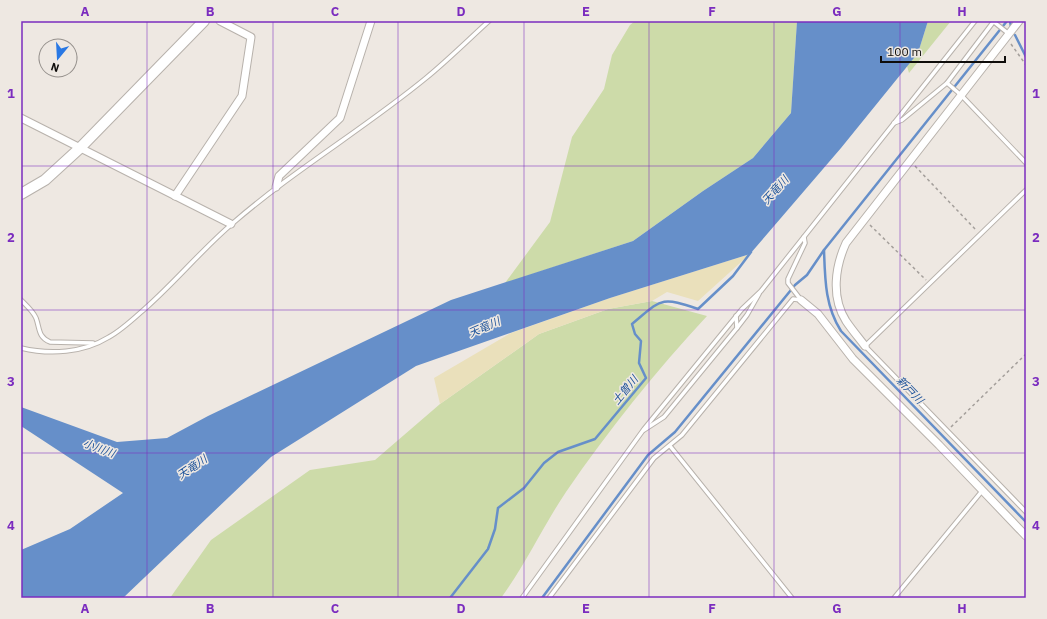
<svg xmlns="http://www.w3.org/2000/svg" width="1047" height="619" font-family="'IBM Plex Sans','Noto Sans JP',sans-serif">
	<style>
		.green { fill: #cddba9 }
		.sand { fill: #eae0bb }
		.water { fill: #668fc9 }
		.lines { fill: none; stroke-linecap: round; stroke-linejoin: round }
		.stream { stroke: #668fc9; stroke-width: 2.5 }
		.lane-casing { stroke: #b8b2ac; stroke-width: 5.5 }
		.street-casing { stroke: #b8b2ac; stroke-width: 9 }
		.secondary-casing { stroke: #b8b2ac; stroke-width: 12 }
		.path { stroke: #a49f9b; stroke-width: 1.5; stroke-dasharray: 3 3; stroke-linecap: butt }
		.lane { stroke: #fff; stroke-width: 3.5 }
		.street { stroke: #fff; stroke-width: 7 }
		.secondary { stroke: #fff; stroke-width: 10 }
		.grid { fill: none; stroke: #7b2cbf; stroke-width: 1; stroke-opacity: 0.55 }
		.labels { text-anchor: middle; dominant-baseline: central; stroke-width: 3; stroke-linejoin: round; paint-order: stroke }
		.water-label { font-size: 11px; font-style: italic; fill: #20559c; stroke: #eee8e2 }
		.neatline { fill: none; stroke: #7b2cbf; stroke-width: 1.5 }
		.grid-label { font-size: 13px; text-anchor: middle; font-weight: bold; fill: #7b2cbf }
	</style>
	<rect width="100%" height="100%" fill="#eee8e2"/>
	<g class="green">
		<path d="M635,21H797L791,113L753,158L703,191L633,241L505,283L550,222L572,137L604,89L612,55L630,25Z"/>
		<path d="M928,21H951L909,73L907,66L918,53Z"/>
		<path d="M652,301L707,316C656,371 609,429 566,492C543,526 526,564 501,598H170L211,540L310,470L375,460L440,404L539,334L608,309Z"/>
	</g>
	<path class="sand" d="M750,254L698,301L667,292L652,301L608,309L539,334L440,404L434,378L511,333L610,298Z"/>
	<path class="water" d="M797,21H928L918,53L841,148L750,254L610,298L416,366L271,457L123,598H21V550L70,529L123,493L21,426V407L117,442L167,438L208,416L451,300L633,241L703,191L753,158L791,113Z"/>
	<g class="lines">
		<g class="stream">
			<path d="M1010,21L1011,27"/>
			<path d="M1015,35L1026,57"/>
			<path d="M824,250C825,279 825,306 841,331L1026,522"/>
			<path d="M450,598L488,549L495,529L498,508L524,488L544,463L558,452L595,439L646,378L639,363L641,341L635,334L632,324C662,299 660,296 698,309L733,276L751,252"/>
			<path d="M542,598L648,455L675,432L795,285L807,275L824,250L1007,21"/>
		</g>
		<defs>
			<g id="lane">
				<path d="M994,22L1009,34"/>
				<path d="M947,83L994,21"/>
				<path d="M894,123L902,120L947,83L961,95L1026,163"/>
				<path d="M21,300C26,305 33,311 36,318C40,329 38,337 50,342L93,343"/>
				<path d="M801,300L788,283V279L805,243L804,237"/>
				<path d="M737,328L747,315L759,294"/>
				<path d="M865,346L1026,512"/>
				<path d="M864,347L1026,190"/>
				<path d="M21,348C50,355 83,353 109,337C120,331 130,322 140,313C173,285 200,251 233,223C294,170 364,129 426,78C448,60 468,40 489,21"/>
				<path d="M644,430L664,417L737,328L736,316"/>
				<path d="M670,446L792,598"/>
				<path d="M522,598L644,429L742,309L761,291L975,21"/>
				<path d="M549,598L654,458L682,435L793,299L801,300"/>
				<path d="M894,598L982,491"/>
			</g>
			<g id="street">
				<path d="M21,118L231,224"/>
				<path d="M276,187L279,176L340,118L371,21"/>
				<path d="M175,196L242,96L251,37L220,21"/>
				<path d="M801,300L818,314L853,359L939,445L1026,536"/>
				<path d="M865,346C859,338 852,330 846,321C831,297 835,267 846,243L1019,21"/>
			</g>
			<path id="secondary" d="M21,194L45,180L80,148L204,21"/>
		</defs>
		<use href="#lane" class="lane-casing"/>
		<use href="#street" class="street-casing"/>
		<use href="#secondary" class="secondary-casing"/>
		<g class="path">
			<path d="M1011,44L1026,65"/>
			<path d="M915,166L976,230"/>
			<path d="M870,225L926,280"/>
			<path d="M951,427L1026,354"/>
		</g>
		<use href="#lane" class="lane"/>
		<use href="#street" class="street"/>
		<use href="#secondary" class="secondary"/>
	</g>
	<path class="grid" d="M147,21V598M273,21V598M398,21V598M524,21V598M649,21V598M774,21V598M900,21V598M21,166H1026M21,310H1026M21,453H1026"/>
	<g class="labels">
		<g class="water-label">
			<text transform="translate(775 190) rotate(-48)">天竜川</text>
			<text transform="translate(484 327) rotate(-24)">天竜川</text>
			<text transform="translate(625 390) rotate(-50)">土曽川</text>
			<text transform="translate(910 390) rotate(46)">新戸川</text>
			<text transform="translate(99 448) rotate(20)">小川川</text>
			<text transform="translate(192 467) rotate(-34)">天竜川</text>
		</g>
	</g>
	<rect width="1047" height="619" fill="none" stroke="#eee8e2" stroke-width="44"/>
	<g transform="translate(58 58) rotate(198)"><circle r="19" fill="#eee8e2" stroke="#95908c"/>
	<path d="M0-3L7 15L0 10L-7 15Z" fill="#2978e4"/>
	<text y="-6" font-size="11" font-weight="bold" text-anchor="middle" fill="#0f0d0b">N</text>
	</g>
	<path d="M881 56v6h124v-6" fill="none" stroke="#0f0d0b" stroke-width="2"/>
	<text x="887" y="56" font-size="12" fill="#0f0d0b" stroke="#eee8e2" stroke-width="3" paint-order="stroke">100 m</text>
	<rect x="22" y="22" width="1003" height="575" class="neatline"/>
	<g class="grid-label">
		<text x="85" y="16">A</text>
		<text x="210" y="16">B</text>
		<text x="335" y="16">C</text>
		<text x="461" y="16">D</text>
		<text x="586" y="16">E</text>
		<text x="712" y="16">F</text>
		<text x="837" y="16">G</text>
		<text x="962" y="16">H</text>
		<text x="11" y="98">1</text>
		<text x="1036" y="98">1</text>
		<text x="11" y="242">2</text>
		<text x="1036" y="242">2</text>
		<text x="11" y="386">3</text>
		<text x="1036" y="386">3</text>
		<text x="11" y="530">4</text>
		<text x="1036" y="530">4</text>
		<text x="85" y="613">A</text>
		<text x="210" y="613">B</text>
		<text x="335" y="613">C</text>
		<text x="461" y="613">D</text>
		<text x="586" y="613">E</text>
		<text x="712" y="613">F</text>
		<text x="837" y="613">G</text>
		<text x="962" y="613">H</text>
	</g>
</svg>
